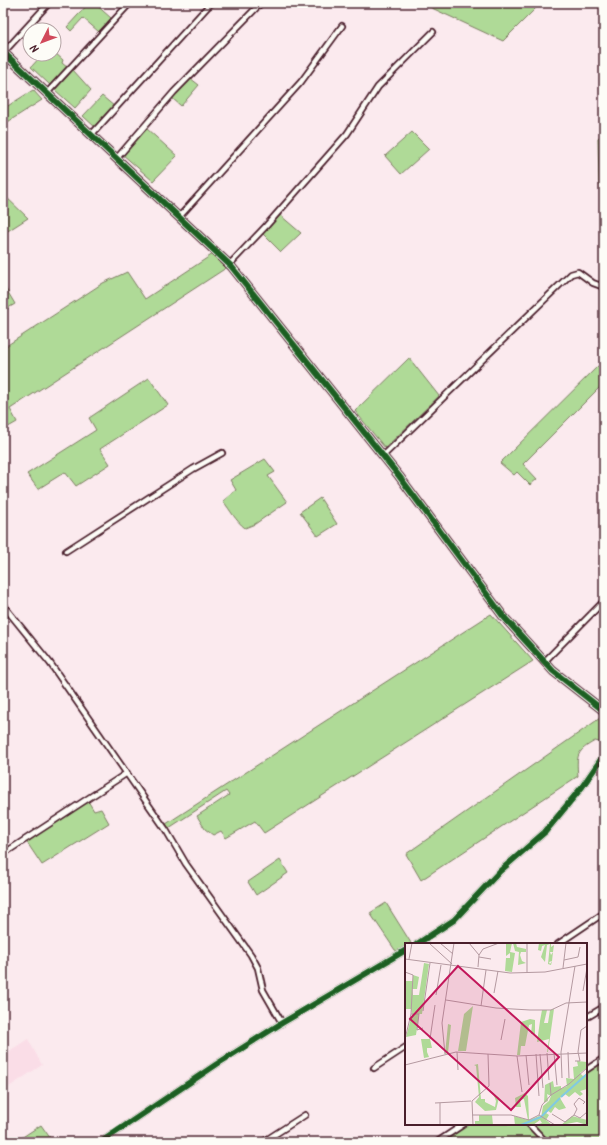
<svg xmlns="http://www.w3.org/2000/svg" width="607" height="1145" font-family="Kalam,sans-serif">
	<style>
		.built { fill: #fadde7 }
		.green { fill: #afda97; stroke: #7c7c61 }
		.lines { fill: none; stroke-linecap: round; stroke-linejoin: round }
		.street-casing { stroke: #4a1f2b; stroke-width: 8 }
		.secondary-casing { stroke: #4a1f2b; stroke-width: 10 }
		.street { stroke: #fdfcf7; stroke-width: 4.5 }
		.secondary { stroke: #fdfcf7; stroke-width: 7 }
		.cycleway-casing { stroke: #fdfcf7; stroke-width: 8 }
		.cycleway { stroke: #1b5e20; stroke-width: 6 }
		.inset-river { fill: none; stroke: #81c9e2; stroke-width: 2 }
		.inset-road { fill: none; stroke: #b499a0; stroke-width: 1 }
		.view { fill: #c2185b; fill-opacity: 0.15; stroke: #c2185b; stroke-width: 2 }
		.inset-edge { fill: none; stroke: #4a1f2b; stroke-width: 2 }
	</style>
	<rect width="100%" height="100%" fill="#fbeaee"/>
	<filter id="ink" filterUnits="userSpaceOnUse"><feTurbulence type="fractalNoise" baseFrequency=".025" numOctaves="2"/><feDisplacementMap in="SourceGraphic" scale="8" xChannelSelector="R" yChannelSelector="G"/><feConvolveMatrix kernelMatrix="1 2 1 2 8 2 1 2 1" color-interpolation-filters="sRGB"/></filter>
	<g filter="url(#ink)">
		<path class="built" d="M28,1039L42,1065L3,1091V1055Z"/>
		<g class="green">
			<path d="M89,3H94L111,18L99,32L83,18L71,31L67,27Z"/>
			<path d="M421,3H541L503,41Z"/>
			<path d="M54,52L63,60L62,63L68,68L51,86L31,67L43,54H54Z"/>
			<path d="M73,70L91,90L75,108L55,90Z"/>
			<path d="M190,78L199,85L181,106L172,98Z"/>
			<path d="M33,90L42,100L3,125V109Z"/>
			<path d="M102,96L115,107L96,128L83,116Z"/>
			<path d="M146,128L177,156L153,181L122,154Z"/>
			<path d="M412,132L429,149L401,174L385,156Z"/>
			<path d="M604,133V194L599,183L598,138Z"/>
			<path d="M3,194L28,218L3,234Z"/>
			<path d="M280,215L301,233L281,252L263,234Z"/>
			<path d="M213,254L226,268L10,409L17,422L3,430V348L103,283L127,272L145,299Z"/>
			<path d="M3,284L15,304L3,311Z"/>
			<path d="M409,358L439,396L385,448L355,411Z"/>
			<path d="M604,360V383L523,464L537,479L530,485L517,472L514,475L500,463Z"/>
			<path d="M149,378L168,405L100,449L110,464L76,486L65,472L38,489L27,474L96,430L89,418Z"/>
			<path d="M265,459L275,472L268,476L287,502L255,524L245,528C235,520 231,511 223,501L236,490L230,480Z"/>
			<path d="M320,498L337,524L318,536L300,512Z"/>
			<path d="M491,614L533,661L264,833L255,821L226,838L221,831L213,835L205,829L197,816L229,795L226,791L169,828L166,824Z"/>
			<path d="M603,716L600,722L604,723V743L595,741C577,751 576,755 578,776L421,880L406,854Z"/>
			<path d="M88,801L94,811L101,809L109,823L42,865L26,841Z"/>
			<path d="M280,860L288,873L256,895L248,882Z"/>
			<path d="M386,903L411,943L397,951L395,950L370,913Z"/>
			<path d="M604,1061V1138L598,1142H434L461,1124H586V1071Z"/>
			<path d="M41,1125L53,1142H15Z"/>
		</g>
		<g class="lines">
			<defs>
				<g id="street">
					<path d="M4,52L49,3"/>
					<path d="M47,93L130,3"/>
					<path d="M92,134L211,3"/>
					<path d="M117,158L174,92L261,3"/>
					<path d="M180,216L301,82L342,26"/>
					<path d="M230,264L266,226L347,134L378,87L433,32"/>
					<path d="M383,456L571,274L578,272L593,283L604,287"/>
					<path d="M66,551L193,469L222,453"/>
					<path d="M3,605L50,663L166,830L186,864L251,955L258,968L263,990L282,1023"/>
					<path d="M544,662L604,601"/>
					<path d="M3,854L127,773"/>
					<path d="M417,944L454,920L500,871L545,832L582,787L604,755"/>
					<path d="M558,944L604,913"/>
					<path d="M589,1016L604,1007"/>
					<path d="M374,1068L406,1047"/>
					<path d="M586,1070L604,1058"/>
					<path d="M529,1124L546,1142"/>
					<path d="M101,1142L217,1064L282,1023L406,950"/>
					<path d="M263,1142L305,1115"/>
					<path d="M437,1142L464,1124"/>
				</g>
				<path id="secondary" d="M3,52L231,266L399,476L503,616L553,671L604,711"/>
			</defs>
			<use href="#street" class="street-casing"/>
			<use href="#secondary" class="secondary-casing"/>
			<use href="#street" class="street"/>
			<use href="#secondary" class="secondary"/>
			<defs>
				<g id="cycleway">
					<path d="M3,52L231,266L399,476L503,616L553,671L604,711"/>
					<path d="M417,944L454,920L500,871L545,832L582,787L604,755"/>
					<path d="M101,1142L217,1064L282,1023L406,950"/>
				</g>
			</defs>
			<use href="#cycleway" class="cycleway-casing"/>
			<use href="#cycleway" class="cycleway"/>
		</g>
	</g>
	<g transform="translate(405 943)">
		<rect width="182" height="182" fill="#fbeaee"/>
		<path d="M101,0H107L105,9L110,10L107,29L100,28L101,15H105V10L101,13ZM108,0H111L112,4L121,6V9H116L115,12L117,18L121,20L113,22L114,9L110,8ZM134,0H150L146,1V4L149,2L148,9H145L146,12L148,9L147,18L144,19L145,21L147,18L146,22L143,21L145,1L142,2L140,19L136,14L140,2L137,3L136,8L133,7ZM19,20L24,21L17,71H14L11,92L1,94L7,71L6,66H0V38H8V32L14,34L12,46H7L8,52H14ZM68,63L61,108H53L59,71ZM149,66L143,109H142L144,96L132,99L135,78L137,67H142L139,80H143L145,67ZM125,76L130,77V91H126L127,81L124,82L120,103H116L115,112H112L116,79ZM43,81L46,82L43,110L40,111ZM16,96H25L27,105H22V109L24,114L19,115ZM172,118L182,119V125L175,130L178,133L182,131V146L175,148L178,151L175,153L170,149L164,154L160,151L155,155L161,165L154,167L150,164L146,170L143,168L141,170L144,172L141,177L147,182H130L137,180L135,177L128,182H110L109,173L123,177L119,156L115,157L116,164H111L110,155L120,150L123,153L124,177L134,173L136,175L138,163L144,158L146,153L142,151L143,158L139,160L140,142L148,138L149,144L156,143V146L162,143L161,135L169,136L168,124L173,123ZM73,121L76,156H80V159L90,164L91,158L88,150L94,155L91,167L80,168L70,159L74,154L71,123L69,122ZM74,172H87L88,182H70V178H74ZM167,173L182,177V182L172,179L156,182Z" fill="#afda97"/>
		<path class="inset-river" d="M156,154L182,131M116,182L136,174L155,155"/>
		<path class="inset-road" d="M24,0L47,21M35,0L48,11M64,0L74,12M74,12L78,6L94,0M74,14L86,16M0,16L105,30L140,29L182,21M4,16L7,0M159,17L173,14L175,4M73,24L74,12M158,25L161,0M0,29L8,32L6,71L0,96M122,29V0M178,48L182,25M89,50L93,28M31,52L36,22M41,57L91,65L125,67H146L161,60L182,59M76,63L81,27M18,68L25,20M6,71H14L12,87L18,85M25,96L30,62M96,97L100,76M52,109L53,127M156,109L170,23M156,109L157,135M163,109L164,135M173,109L176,87L182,83M142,110L144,137M149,110L152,142M40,111L37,80L49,0M131,111L134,153M135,111L138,145M121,112L124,142M112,113L117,149M170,118H175L173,109M0,122L51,109L112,113L182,110M145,140L146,152M30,160L66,158M35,160V182M147,171L160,179L169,172L172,166L169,161L174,155L180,159L178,161M67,172H106L124,177L134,172M134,172L137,162L146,152L164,141L182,125M134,172L150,182M169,172L175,175L182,169M68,182L67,158L84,143L83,111"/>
		<path class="view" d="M53,23L154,114L106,167L5,76Z"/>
		<rect width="182" height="182" class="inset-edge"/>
	</g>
	<rect width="607" height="1145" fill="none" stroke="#fdfcf7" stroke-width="16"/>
	<rect x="8" y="8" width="591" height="1129" fill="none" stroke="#4a1f2b" stroke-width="1.5" filter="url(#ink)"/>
	<g transform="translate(42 42) rotate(228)"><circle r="19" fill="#fdfcf7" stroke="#b5a4a5"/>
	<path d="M0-3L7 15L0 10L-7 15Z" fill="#d1495b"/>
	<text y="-6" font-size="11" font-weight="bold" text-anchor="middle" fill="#4a1f2b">N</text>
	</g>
</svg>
